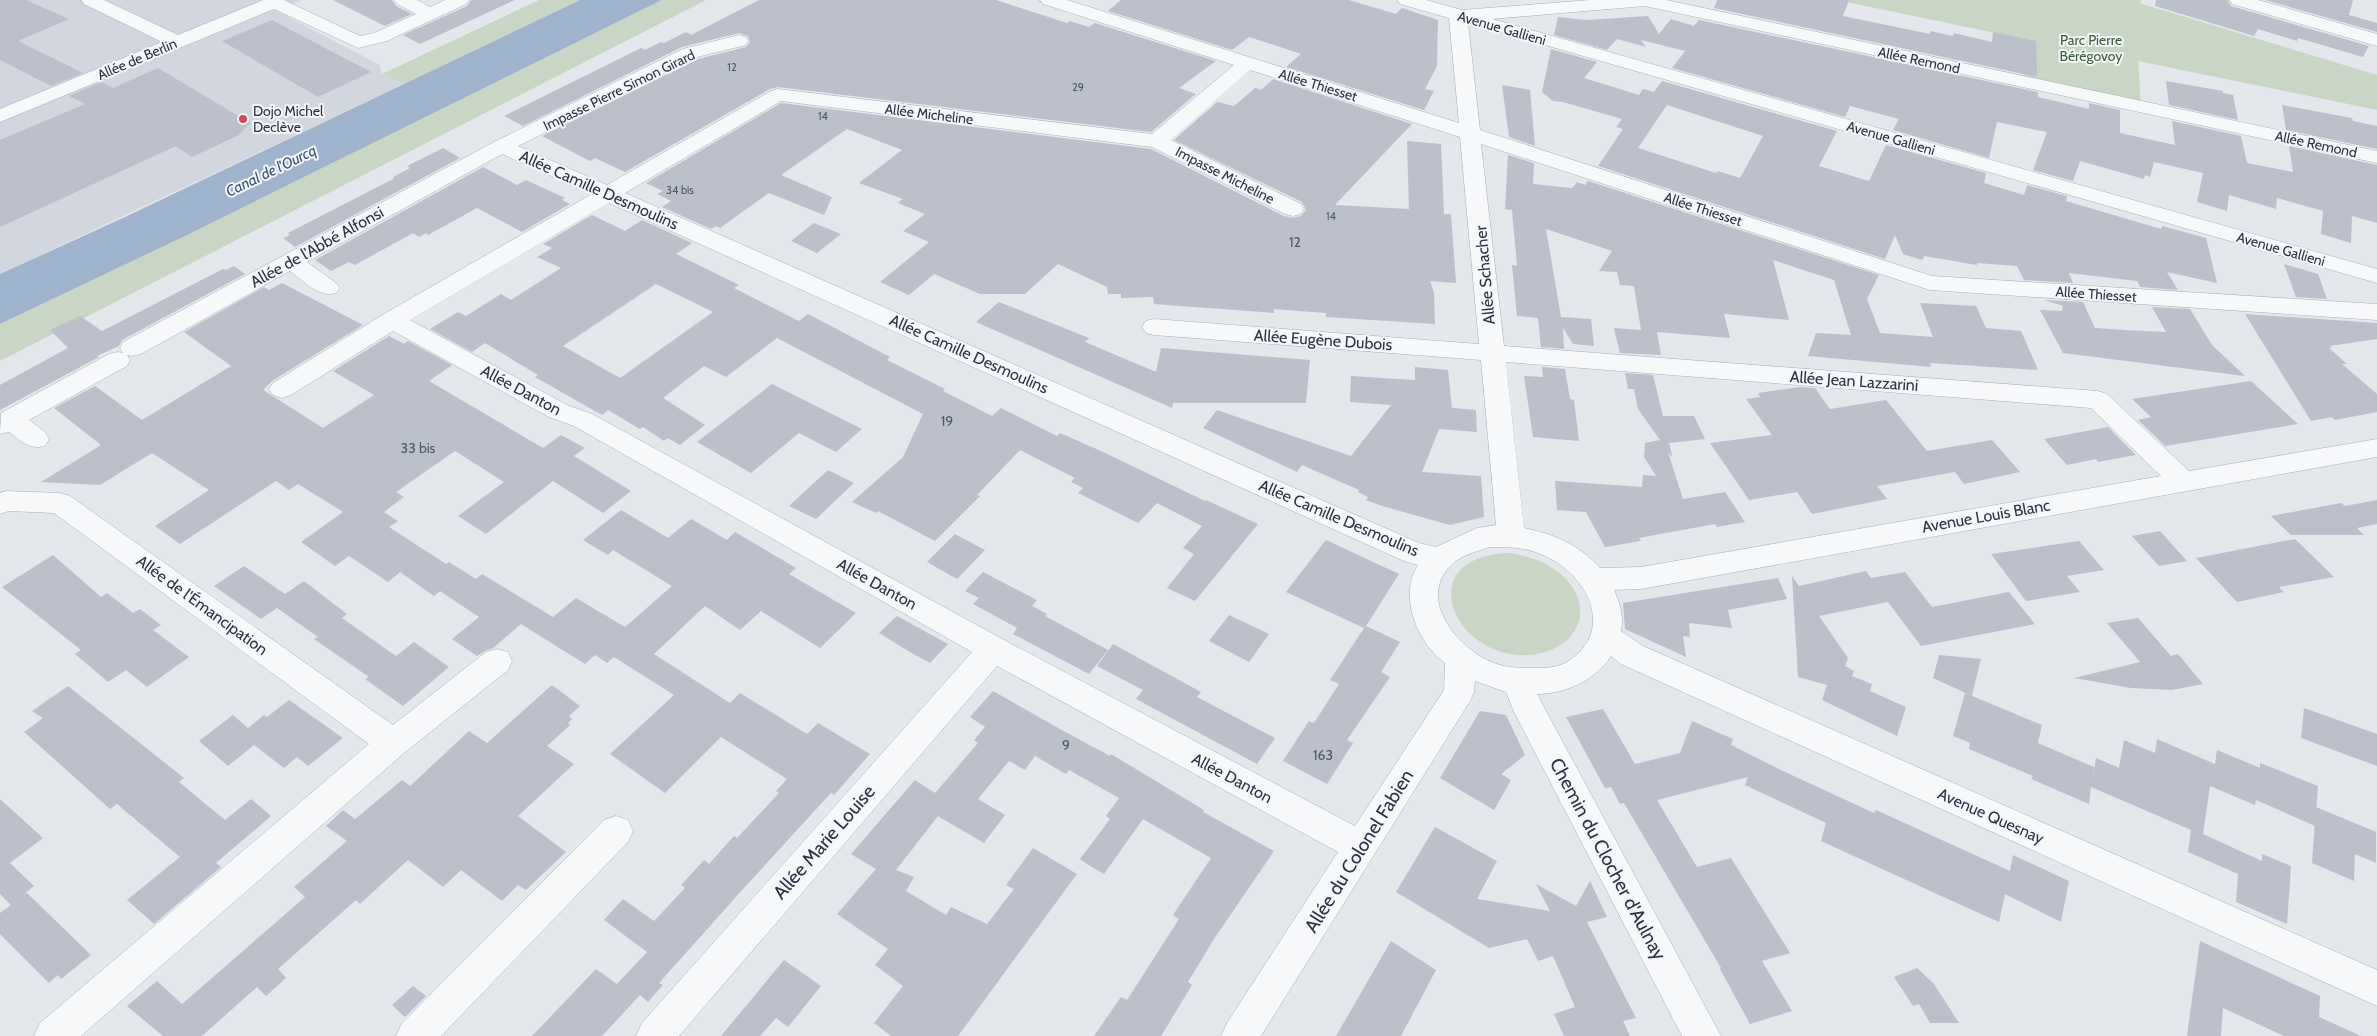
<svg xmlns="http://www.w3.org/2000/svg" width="2377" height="1036" font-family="Cabin,sans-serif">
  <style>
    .built { fill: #d2d6de }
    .green { fill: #c9d6c5 }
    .water { fill: #9fb4cc }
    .building { fill: #bbc0ca; fill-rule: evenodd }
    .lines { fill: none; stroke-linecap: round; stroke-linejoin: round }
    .minor-casing { stroke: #a9aeb7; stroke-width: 1 }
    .minor { fill: #f7f8fa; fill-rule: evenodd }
    .poi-dot { fill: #d1495b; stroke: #f4f6f9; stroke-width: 2 }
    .labels { text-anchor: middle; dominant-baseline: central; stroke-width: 4; stroke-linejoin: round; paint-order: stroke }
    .far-number-label { font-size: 11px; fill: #4f5766 }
    .far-street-label { font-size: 14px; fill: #2b3445; stroke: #f4f6f9 }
    .far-park-label { font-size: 14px; fill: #3f6138; stroke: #f4f6f9 }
    .far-poi-label { font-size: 14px; fill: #2b3445; stroke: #f4f6f9; text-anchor: start }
    .number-label { font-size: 14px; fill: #4f5766 }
    .far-water-label { font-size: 15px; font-style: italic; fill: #34527a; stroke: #f4f6f9 }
    .street-label { font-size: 16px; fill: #2b3445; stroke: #f4f6f9 }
    .near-street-label { font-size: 19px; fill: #2b3445; stroke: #f4f6f9 }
  </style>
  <rect width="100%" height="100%" fill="#e4e7ec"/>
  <!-- built -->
  <path class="built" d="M0 0H302L277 11 380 65 382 74 404 84 0 274Z"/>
  <!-- green -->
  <g class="green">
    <path d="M539 0H580L404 84 382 74Z"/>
    <path d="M662 0H706L0 361V324L183 237Z"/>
    <path d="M1837 0H2142L2139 3 2377 75V110L2138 61 2141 107 2023 82 2029 40Z"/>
    <path d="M1509 553C1530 556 1551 563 1566 579 1598 614 1572 652 1529 655 1452 660 1410 556 1509 553Z"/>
  </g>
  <!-- water -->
  <path class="water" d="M580 0H662L183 237 0 324V274L125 217Z"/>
  <!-- building -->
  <g class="building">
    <path d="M0 0H26L69 19 18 41 83 73 51 86 0 60Z"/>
    <path d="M333 0H392L396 6 412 14 385 26Z"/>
    <path d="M471 0H515L420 44 403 35 467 6Z"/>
    <path d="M759 0H996L1067 23 1070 21 1089 27 1095 23 1216 61 1179 88 1196 94 1151 132 778 87 770 89 625 172 595 158 590 161 542 136 698 59 746 47 750 42 748 36 739 33 682 47 523 126 504 116 641 48 645 50 661 42 664 43 686 32 691 35Z"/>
    <path d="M1121 0H1349L1396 14 1402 8 1438 20 1437 66 1425 89 1434 91 1424 110 1286 67 1301 54 1249 37 1232 50 1108 11Z"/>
    <path d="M1717 0H1849L1843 16 1930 34V31L1953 36 1954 33 1992 42 1993 32 2036 41 2037 77 1714 8Z"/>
    <path d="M2156 0H2227L2231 6 2369 46 2363 57 2298 38 2297 41 2258 29 2254 36 2155 6Z"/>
    <path d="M2265 0H2353L2349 15 2377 23V32Z"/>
    <path d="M1648 16 1659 34 1671 19 1694 26 1699 20 2038 92V97L2089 109V103L2120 110V133L2175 145 2172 121 2241 136 2247 163 2293 172 2289 146 2377 165V223L2352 216 2351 243 2321 234 2323 211 2277 198 2276 209 2229 195 2227 211 2197 202 2203 173 2154 162 2150 177 2145 175 2144 179 2080 161 2073 181 2033 170 2047 132 1997 122 1989 158 1893 130 1899 119 1850 106 1845 117 1672 68 1685 51 1641 40 1646 47 1617 39 1607 50 1554 35 1558 17 1586 20Z"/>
    <path d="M272 20 346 59 371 72 318 97 222 41Z"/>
    <path d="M1551 49 1597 62 1584 78 1639 95 1643 89 1654 92 1662 81 1837 131 1819 166 1869 181 1886 145 1986 173 1984 183 2024 195 2027 185 2067 196 2066 201 2161 229 2162 226 2206 238 2217 283 2167 272 2178 290 2140 287 2137 281 2069 273 2073 283 2024 280 2017 266 1977 263V265L1924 256 1922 260 1903 254 1895 235 1885 259 1598 166 1623 129 1616 127 1622 119 1563 102 1553 101 1542 92ZM1667 105 1763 136 1740 178 1718 171 1716 173 1638 148Z"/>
    <path d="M158 68 250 123 239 135 192 157 176 146 0 227V140L85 104 69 96 102 82 113 88Z"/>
    <path d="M1273 79 1412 124 1335 205 1409 209 1407 141 1441 144 1444 214H1451L1456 283 1430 281 1434 293 1435 324 1326 317V313L1274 309V313L1154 304 1153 297 1121 298V294H1108L1107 287 1058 264 1025 294H980L934 274 909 295 880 282 929 242 903 231 925 214 898 203 903 199 859 183 902 150 847 129 781 175 832 197 824 215 769 193 720 228 716 226 711 229 662 207 671 201 657 194 663 191 646 183 781 103 1151 149 1284 216 1293 218 1301 216 1306 210 1302 202 1174 140 1217 102 1234 106 1255 88 1261 90Z"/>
    <path d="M2166 81 2223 91V93L2233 95 2238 120 2169 105Z"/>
    <path d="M1502 85 1530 90 1535 146 1509 137Z"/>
    <path d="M2282 105 2352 118 2353 121 2377 126V149L2286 130Z"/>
    <path d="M443 148 460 158 295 247 283 238 290 235 288 233 395 178 393 177 410 168 407 166Z"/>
    <path d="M1508 155 1534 163 1533 184 1572 188 1577 182 1585 185 1588 181 1879 275 1867 299 1880 333 1933 337 1920 303 1976 306 1986 328 2021 331 2038 370 1930 363 1931 367 1808 356 1816 333 1851 335 1834 280 1773 260 1789 320 1724 314 1730 338 1657 332 1661 355 1620 353 1614 328 1641 330 1634 286 1620 285 1617 272 1599 271 1612 251 1546 229 1561 317 1591 319 1594 346 1573 344 1563 328 1564 349 1541 347 1538 318 1517 316 1512 265 1517 266 1512 210 1505 209Z"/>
    <path d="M483 167 517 185 526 180 565 198 562 200 570 204 522 232 477 208 428 235 426 233 419 237 413 233 355 265 349 262 331 271 315 260Z"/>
    <path d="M592 215 625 231 642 220 692 243 676 254 739 285 734 288 799 321 808 314 890 357 887 360 945 389 943 391 992 416 1001 408 1057 436 1060 433 1101 451 1205 501 1206 500 1258 524 1195 601 1167 588 1194 554 1183 548 1202 526 1157 503 1138 523 1078 493 1083 488 1071 482 1075 478 1020 450 977 495 980 496 935 541 878 511 876 513 852 502 903 457 923 414 777 338 726 377 704 366 663 398 705 425 680 445 668 438 664 441 643 427 640 429 608 410 602 415 535 377 538 375 485 343 472 352 430 329 458 312 466 316 501 294 511 300 561 268 537 257 552 248 543 244ZM656 284 713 312 620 378 563 346Z"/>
    <path d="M814 223 841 234 817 253 791 241Z"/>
    <path d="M2284 264 2318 274 2327 299 2296 297Z"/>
    <path d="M234 266 245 274 122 340 119 346 97 356 99 357 0 410V385L68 348 50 330 80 316 102 331 223 269 226 270Z"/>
    <path d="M282 283 363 325 272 381 263 390 323 428 374 395 333 371 389 336 404 344 408 341 452 365 429 381 543 448 561 435 585 448 574 456 631 491 603 513 553 481 486 534 458 516 504 482 455 451 396 492 404 497 384 512 398 521 389 527 446 564 449 562 476 579 482 574 553 617 576 598 625 627 672 586 613 550 608 555 583 540 621 510 668 538 691 519 727 540 735 532 796 568 789 574 856 613 820 648 761 611 740 630 705 606 654 654 730 703 740 693 807 734 818 723 870 754 834 795 831 793 744 888 659 983 663 985 648 1002 640 995 602 1036H532L596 969 617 984 647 952 604 920 623 899 654 921 685 888 681 885 704 860 709 864 734 836 737 838 779 793 776 791 787 779 721 737 665 793 610 754 674 695 614 657 607 663 595 655 585 664 521 624 493 648 485 651 477 656 452 639 479 617 440 591 434 596 400 572 388 582 349 556 335 566 301 542 343 512 298 484 289 490 276 481 180 544 155 526 209 490 152 453 100 485 41 482 101 445 54 408 95 386 142 420 231 366 184 332 264 287 269 290Z"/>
    <path d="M2044 300 2083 302 2095 328 2126 330 2166 332 2152 307 2190 309 2212 345 2245 376 2063 353 2040 310 2062 311 2063 306Z"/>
    <path d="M999 302 1089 338 1085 342 1156 372 1161 348 1310 360 1306 403H1173L1172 408 976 322Z"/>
    <path d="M2245 314 2377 323V339L2330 346 2332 348H2329L2347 364H2342L2377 394V412L2335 420 2332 417 2311 421Z"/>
    <path d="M1415 367 1448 370 1452 408 1476 410 1477 432 1439 429 1422 472 1481 476 1484 517 1450 525 1382 506 1366 500 1368 497 1358 492 1359 490 1302 465 1297 472 1203 428 1217 410 1351 456 1391 405 1350 402 1351 376 1415 380Z"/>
    <path d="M1542 367 1565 369 1570 399 1574 400 1579 441 1533 437 1524 376 1543 377Z"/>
    <path d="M1625 373 1653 375 1663 416H1694L1705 439 1669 443 1672 455 1671 456 1668 452 1683 499 1725 492 1745 522 1717 527 1715 524 1639 538 1641 541 1605 547 1586 512 1557 510 1555 481 1642 487 1643 475 1656 476 1644 457 1645 443 1660 440 1638 409 1634 389H1628Z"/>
    <path d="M2251 381 2298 424 2165 446 2138 420 2151 417 2132 399Z"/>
    <path d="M772 384 862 429 836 452 799 433 751 473 697 442Z"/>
    <path d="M1800 387 1815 388 1830 409 1886 400 1927 451 1992 440 2020 472 1964 484 1955 472 1877 486 1887 499 1812 514 1797 492 1749 500 1710 443 1772 435 1746 399 1760 397 1758 393Z"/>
    <path d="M2108 427 2136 455 2098 462 2096 459 2067 465 2044 439Z"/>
    <path d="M828 470 854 483 816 519 789 506Z"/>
    <path d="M2377 500V524L2357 528 2364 535H2291L2271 516 2341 503 2345 506Z"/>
    <path d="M2160 531 2187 561 2159 566 2132 536Z"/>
    <path d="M955 534 985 550 957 579 927 562Z"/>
    <path d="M2295 539 2334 577 2279 587 2284 592 2237 602 2196 558Z"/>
    <path d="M1326 540 1399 574 1366 626 1400 642 1381 672 1390 677 1347 740 1353 743 1327 784 1283 761 1309 721 1314 723 1339 684 1330 680 1364 628 1286 592Z"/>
    <path d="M2079 541 2104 570 2067 576 2080 592 2026 601 1991 554Z"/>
    <path d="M53 555 101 597 107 593 133 613 140 609 161 625 153 630 189 657 147 687 126 670 108 682 75 654 81 650 2 587Z"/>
    <path d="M244 566 285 594 304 581 347 614 342 618 396 656 414 642 449 667 403 706 365 679 369 677 314 639 318 637 277 608 261 619 214 586Z"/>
    <path d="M1866 571 1871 578 1905 572 1932 607 2009 592 2035 624 1921 646 1888 602 1819 616 1848 658 1845 666 1854 671 1852 676 1872 684 1870 691 1906 707 1897 736 1822 700 1827 685 1798 677 1792 576 1799 586Z"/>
    <path d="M983 572 1037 600 1032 606 1047 614 1045 616 1108 650 1089 674 1013 634 1017 628 973 604 979 598 965 591Z"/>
    <path d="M1778 578 1787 599 1728 610 1732 628 1689 623 1690 637 1683 636 1686 657 1625 629 1623 603Z"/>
    <path d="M1229 615 1269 634 1249 662 1209 641Z"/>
    <path d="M897 616 948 644 930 663 910 652 879 633Z"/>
    <path d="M2138 618 2171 656 2178 654 2203 684 2172 690 2131 688 2074 678 2140 662 2107 623Z"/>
    <path d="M1113 644 1201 692 1197 697 1275 738 1257 764 1136 699 1143 690 1097 666Z"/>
    <path d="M1939 655 1981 659 1972 696 1933 678Z"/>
    <path d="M552 685 580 706 569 716 572 719 568 723 570 725 547 746 574 764 518 816 566 852 526 890 518 885 502 901 461 870 443 887 408 860 360 904 356 900 278 969 286 978 266 996 257 987 202 1036H163L127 1006 157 981 182 1004 305 897 294 887 347 841 326 826 343 810 355 819 402 780 410 786 469 731 487 743Z"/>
    <path d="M68 686 184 778 179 782 225 820 251 799 271 816 216 863 221 867 154 924 127 900 180 857 117 804 110 809 24 732 43 718 32 711Z"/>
    <path d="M993 691 1058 728 1110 756 1111 754 1204 810 1203 812 1274 851 1214 939 1188 982 1192 985 1161 1036H1094L1121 997 1127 1000 1179 919 1173 915 1211 858 1143 819 1104 874 1090 866 1080 859 1110 819 1106 816 1119 798 1069 770 1066 774 1035 756 1025 770 1009 761 978 799 1005 815 984 843 938 816 896 870 914 877 906 891 946 915 951 907 987 924 1014 889 1006 885 1033 848 1077 874 958 1036H891L874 1023 903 986 875 965 888 949 837 914 876 869 851 854 915 780 935 793 978 743 974 740 985 727 970 717Z"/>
    <path d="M1965 693 2042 725 2038 743 2094 767 2093 777 2096 758 2119 768 2124 740 2155 753 2157 739 2215 764 2217 750 2260 768V763L2318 786 2315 826 2256 800 2255 805 2210 786 2203 834 2262 861V854L2291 866 2287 924 2236 902 2238 874 2188 852 2191 830 2091 787 2089 804 2031 779 2033 776 1969 749 1970 743 1953 736Z"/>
    <path d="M289 700 343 738 308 766 297 757 284 768 254 745 228 766 199 741 233 715 248 728 264 715 267 717Z"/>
    <path d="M2304 708 2377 734V766L2301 738Z"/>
    <path d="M1603 709 1635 764 1680 753 1692 721 1733 739 1731 745 1783 771 1874 813 1876 810 2010 871 2013 855 2069 881 2061 922 2005 894 1999 922 1939 895 1821 841 1826 823 1745 785 1748 777 1657 800 1697 867 1731 858 1790 953 1762 961 1792 1011 1750 1024 1720 969 1721 968 1624 803 1620 804 1611 787 1605 788 1566 717Z"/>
    <path d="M1480 711 1506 715 1525 755 1501 774 1511 780 1494 810 1440 778Z"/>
    <path d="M0 799 43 838 10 863 34 886 23 895 27 893 91 955 61 979 58 975 49 983 0 934V913L11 905 0 894Z"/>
    <path d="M2316 807 2376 832V863L2355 854 2354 881 2312 863Z"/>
    <path d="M1435 827 1497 861 1477 899 1550 911 1536 884 1576 906 1590 881 1607 917 1587 922 1636 1018 1623 1021 1630 1036H1564L1554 1014 1575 1007 1553 956 1538 961 1527 939 1489 948 1396 892Z"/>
    <path d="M1391 941 1436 970 1401 1036H1336Z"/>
    <path d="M2200 941 2320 996 2319 1017 2361 1036H2284L2223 1008 2221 1036H2187Z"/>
    <path d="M784 960 821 986 788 1027 776 1018 760 1036H721Z"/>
    <path d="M1917 968 1934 984 1959 1023H1930L1919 1004 1913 1006 1894 977Z"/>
    <path d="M413 986 426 996 405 1017 392 1005Z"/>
  </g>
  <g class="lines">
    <defs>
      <g id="minor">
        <path d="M81 0H104L178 35 263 0H284L360 36 374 33 416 14 397 4 394 0H417L430 7 445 0H469L466 4 387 41 358 48 274 9 0 122V109L162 42 84 4Z"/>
        <path d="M1040 0H1067L1459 123 1449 18 1400 4 1397 0H1426L1462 10 1590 0H1666L2377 151V163L1645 6 1492 19 2377 269V283L1468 23 1480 130 1932 276 2377 304V320L1930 290 1481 144 1504 346 2098 391 2107 394 2189 471 2377 439V457L1641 589 1614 590C1620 603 1624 616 1621 631L1643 646 2377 970V1006L1621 664 1611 656C1596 680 1565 694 1537 694L1721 1036H1682L1514 712 1506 692 1475 681 1474 692 1470 701 1261 1036H1221L1227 1023 1338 852 997 666 679 1036H636L642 1023 972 652 574 426 549 417 393 331 291 395 282 398 273 395 269 389 273 383 384 314 592 194 502 154 307 262 336 283 340 288 336 293C318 298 304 281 290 271L141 354 132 356 127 355 130 360 127 366 29 420 45 432 49 439 45 446C29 450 21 441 9 432L0 434 1 413 109 354 118 352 123 353 120 348 123 342 494 142 683 49 739 35 746 37 748 41 746 45 697 57 518 146 607 185 771 91 778 89 1152 134 1234 65 1043 4ZM1250 70 1460 137 1479 344 1154 319 1146 321 1142 327 1146 333 1154 335 1481 360 1496 525 1477 528 1436 547 1419 543 625 193 781 101 1152 147 1285 214 1293 216 1301 214 1304 209 1301 204 1171 140ZM609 203 1404 561 1418 565C1398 595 1417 643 1445 663L1444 690 1355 826 1004 640 592 414 567 405 410 320ZM1506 362 2091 408 2161 476 1641 567 1600 568C1580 545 1554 534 1524 528ZM1489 547C1505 547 1523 547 1538 553 1585 570 1619 629 1567 662 1557 668 1545 668 1534 668 1518 668 1504 668 1489 661 1452 643 1414 593 1457 560 1466 554 1479 551 1489 547Z"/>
        <path d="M2229 0H2258L2377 34V46L2232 4Z"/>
        <path d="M6 491 60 493 70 496 393 725 486 652 497 649 508 652 512 661 508 670 404 753 81 1036H34L40 1023 369 744 54 513 9 511 0 514V493Z"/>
        <path d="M616 816 628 820 633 831 628 842 441 1036H396L402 1023 604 820Z"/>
      </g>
    </defs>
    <!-- minor casing -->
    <use href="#minor" class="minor-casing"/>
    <!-- minor -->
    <use href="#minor" class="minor"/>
  </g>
  <!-- markers -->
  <circle class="poi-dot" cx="243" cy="119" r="5"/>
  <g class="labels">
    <!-- far-number labels -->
    <g class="far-number-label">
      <text x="732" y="67">12</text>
      <text x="1078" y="87">29</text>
      <text x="823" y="116">14</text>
      <text x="680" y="190">34 bis</text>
      <text x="1331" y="216">14</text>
    </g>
    <!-- far-street labels -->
    <g class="far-street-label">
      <text transform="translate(1502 28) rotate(16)">Avenue Gallieni</text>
      <text transform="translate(137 59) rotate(-23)">Allée de Berlin</text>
      <text transform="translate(1919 60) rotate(12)">Allée Remond</text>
      <text transform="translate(1318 85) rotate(17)">Allée Thiesset</text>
      <text transform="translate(619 90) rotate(-26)">Impasse Pierre Simon Girard</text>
      <text transform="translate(929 114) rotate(7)">Allée Micheline</text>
      <text transform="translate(1891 138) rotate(16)">Avenue Gallieni</text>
      <text transform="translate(2316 144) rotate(12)">Allée Remond</text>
      <text transform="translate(1225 175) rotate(27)">Impasse Micheline</text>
      <text transform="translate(1703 209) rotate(18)">Allée Thiesset</text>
      <text transform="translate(2281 249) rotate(16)">Avenue Gallieni</text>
      <text transform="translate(2096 294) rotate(4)">Allée Thiesset</text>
    </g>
    <!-- far-park labels -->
    <g class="far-park-label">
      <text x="2091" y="40">Parc Pierre<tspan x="2091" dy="16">Bérégovoy</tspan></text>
    </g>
    <!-- far-poi labels -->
    <g class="far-poi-label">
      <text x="253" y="111">Dojo Michel<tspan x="253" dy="16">Declève</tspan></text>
    </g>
    <!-- number labels -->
    <g class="number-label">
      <text x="1295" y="242">12</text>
      <text x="947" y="421">19</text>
      <text x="418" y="448">33 bis</text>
      <text x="1066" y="745">9</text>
      <text x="1323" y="755">163</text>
    </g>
    <!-- far-water labels -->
    <g class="far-water-label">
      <text transform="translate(271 171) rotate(-26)">Canal de l'Ourcq</text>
    </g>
    <!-- street labels -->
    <g class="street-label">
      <text transform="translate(599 190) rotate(24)">Allée Camille Desmoulins</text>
      <text transform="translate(317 247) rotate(-29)">Allée de l'Abbé Alfonsi</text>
      <text transform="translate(1485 275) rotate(-95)">Allée Schacher</text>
      <text transform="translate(1323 340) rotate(4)">Allée Eugène Dubois</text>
      <text transform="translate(969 354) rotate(24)">Allée Camille Desmoulins</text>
      <text transform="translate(1854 381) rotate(4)">Allée Jean Lazzarini</text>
      <text transform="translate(521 390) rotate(28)">Allée Danton</text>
      <text transform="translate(1986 516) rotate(-10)">Avenue Louis Blanc</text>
      <text transform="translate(1339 518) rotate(23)">Allée Camille Desmoulins</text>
      <text transform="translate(877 584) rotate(29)">Allée Danton</text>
      <text transform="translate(202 605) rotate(36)">Allée de l'Émancipation</text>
      <text transform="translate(1232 778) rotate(28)">Allée Danton</text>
      <text transform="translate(1991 816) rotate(24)">Avenue Quesnay</text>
    </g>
    <!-- near-street labels -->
    <g class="near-street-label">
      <text transform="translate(824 842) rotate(-49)">Allée Marie Louise</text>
      <text transform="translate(1359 851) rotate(-58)">Allée du Colonel Fabien</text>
      <text transform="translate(1608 859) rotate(62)">Chemin du Clocher d'Aulnay</text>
    </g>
  </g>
</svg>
